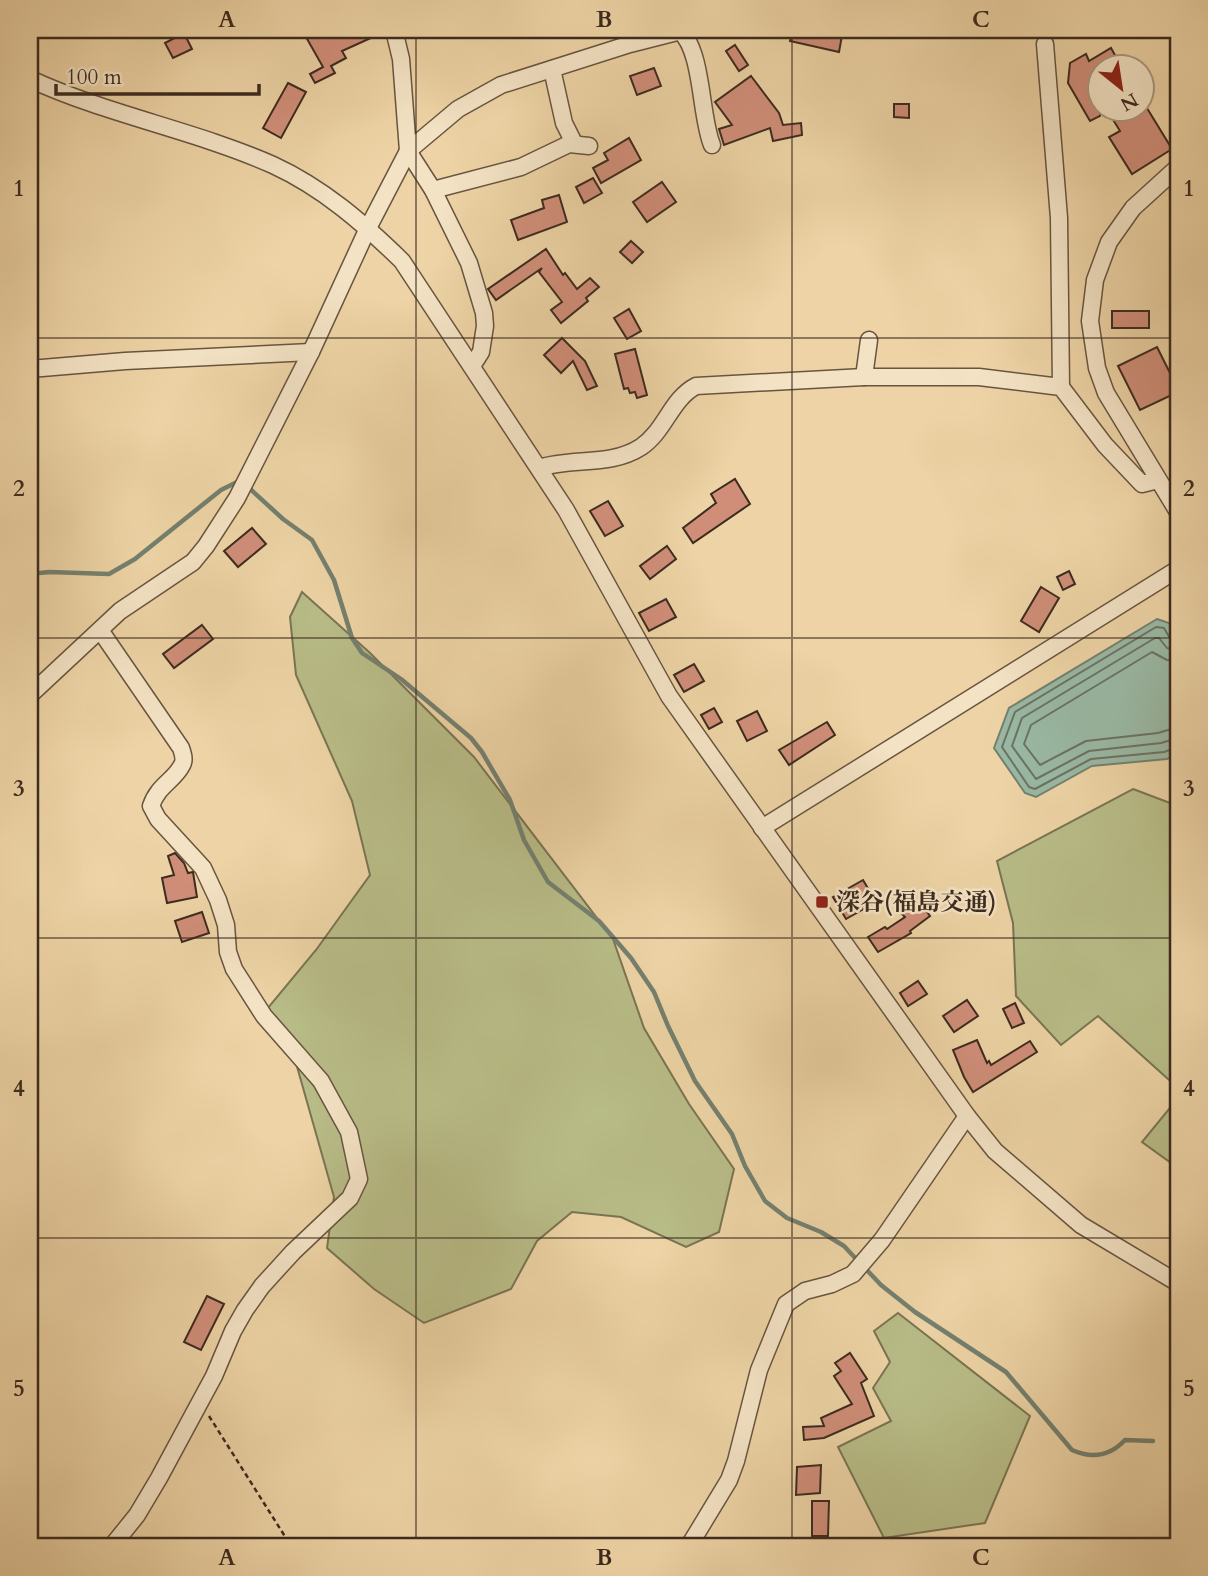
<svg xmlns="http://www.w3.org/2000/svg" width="1208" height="1576" font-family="Cardo,'Noto Serif JP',serif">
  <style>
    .green { fill: #b8bc87; stroke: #7a7453; stroke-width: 2 }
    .water { fill: #99b8a4; stroke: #74806f; stroke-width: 2 }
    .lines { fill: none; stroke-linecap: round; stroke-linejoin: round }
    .shore { stroke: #6a7262; stroke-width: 2 }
    .stream { stroke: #74806f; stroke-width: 4.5 }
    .building { fill: #d08e79; stroke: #3c2b1f; stroke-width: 2 }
    .minor-casing { stroke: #685540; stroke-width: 19 }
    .path { stroke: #3c2b1f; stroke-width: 2.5; stroke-dasharray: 5 3.5; stroke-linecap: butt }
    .minor { stroke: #f3e2c4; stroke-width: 16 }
    .grid { fill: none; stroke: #3c2b1f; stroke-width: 2; stroke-opacity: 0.55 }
    .poi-dot { fill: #8f2418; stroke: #f3e2c4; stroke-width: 2.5 }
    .labels { text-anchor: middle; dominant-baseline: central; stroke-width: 5; stroke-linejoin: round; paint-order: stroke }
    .poi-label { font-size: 24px; font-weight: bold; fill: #3c2b1f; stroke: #f3e2c4; text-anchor: start }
    .neatline { fill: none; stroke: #3c2b1f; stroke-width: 2.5 }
    .grid-label { font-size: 23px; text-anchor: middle; font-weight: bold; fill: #3c2b1f }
  </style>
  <rect width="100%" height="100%" fill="#edd3a5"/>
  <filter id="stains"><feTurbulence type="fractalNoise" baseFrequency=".00286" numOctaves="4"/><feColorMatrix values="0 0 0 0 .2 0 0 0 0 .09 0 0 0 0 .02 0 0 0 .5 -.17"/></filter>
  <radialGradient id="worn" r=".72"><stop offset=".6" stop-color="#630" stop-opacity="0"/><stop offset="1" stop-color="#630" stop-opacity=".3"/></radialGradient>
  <!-- green -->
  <g class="green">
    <path d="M302 592 369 652 474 757 613 939 644 1028 689 1104 734 1169 719 1232 686 1247 621 1217 572 1212 537 1241 511 1289 424 1323 374 1289 327 1248 334 1197 294 1056 267 1009 316 950 370 875 352 801 296 675 290 617Z"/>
    <path d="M1133 789 1178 806V1088L1098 1016 1061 1045 1016 996 1013 923 997 861Z"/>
    <path d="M1178 1098V1168L1142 1142Z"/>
    <path d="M898 1313 1030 1416 985 1523 884 1538 838 1447 891 1421 873 1388 890 1362 874 1331Z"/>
  </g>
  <!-- water -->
  <path class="water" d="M1157 619 1169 623 1178 641V752L1167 759 1092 766 1036 797 1025 793 994 748 1009 708Z"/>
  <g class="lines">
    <!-- shore -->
    <g class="shore">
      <path d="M1178 642 1171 640 1164 628 1156 627 1015 712 1002 747 1029 787 1035 789 1091 759 1164 752 1178 747"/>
      <path d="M1178 651 1167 648 1159 638H1155L1022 718 1012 746 1036 779 1089 751 1161 743 1178 738"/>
      <path d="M1178 661 1167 660 1152 652 1031 725 1024 744 1040 765 1086 741 1158 733 1178 727"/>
    </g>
    <!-- stream -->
    <g class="stream">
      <path d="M248 487 283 519 312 540 334 580 352 638 362 653 401 679 471 738 482 752 510 800 524 840 548 882 599 921 631 958 654 992 668 1026 695 1081 732 1134 745 1166 765 1201 787 1218 821 1232 844 1246 858 1261"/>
      <path d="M30 574 49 572 109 574 135 559 221 490 237 482 240 484"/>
      <path d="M864 1267 881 1285 915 1312 1006 1372 1072 1450C1092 1459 1110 1456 1125 1440L1153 1441"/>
    </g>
  </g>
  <!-- building -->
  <g class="building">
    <path d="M302 30H384V32L342 51 346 58 331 66 335 73 315 83 310 74 323 67Z"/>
    <path d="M793 30H843L839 52 790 41Z"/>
    <path d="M184 33 192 49 173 58 165 43Z"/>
    <path d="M735 45 748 65 739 71 726 51Z"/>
    <path d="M1111 48 1121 66H1100V116L1090 121 1068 83 1070 63 1086 54 1089 61Z"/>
    <path d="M654 68 661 86 637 95 630 76Z"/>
    <path d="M751 76 779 113 783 125 801 123 802 135 773 141 770 128 724 145 719 129 732 125 715 102Z"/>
    <path d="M288 83 306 92 281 138 263 128Z"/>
    <path d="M1142 100 1172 149 1132 174 1109 137 1120 131 1106 108H1142Z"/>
    <path d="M894 104H909V118L894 117Z"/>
    <path d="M629 138 641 160 601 183 593 168 608 160 604 153Z"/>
    <path d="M593 178 602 193 584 203 576 187Z"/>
    <path d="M662 182 676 202 647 222 633 202Z"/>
    <path d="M559 195 567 222 518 240 511 220 544 208 542 200Z"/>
    <path d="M631 241 643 252 632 263 620 252Z"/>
    <path d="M546 249 563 275 565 273 577 289 590 278 599 287 586 298 588 301 561 323 551 310 562 302 539 272 542 268 496 300 488 289Z"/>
    <path d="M629 309 641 331 627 339 614 318Z"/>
    <rect x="1112" y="311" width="37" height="17"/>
    <path d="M562 338 585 361 597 386 587 390 573 361 561 373 544 355Z"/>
    <path d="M1157 347 1171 375 1178 371V392L1140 410 1118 366Z"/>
    <path d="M635 349 647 395 637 398 635 392 630 393 628 388 624 389 615 354Z"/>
    <path d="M735 479 750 504 693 543 683 528 716 503 711 494Z"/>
    <path d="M608 501 623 526 605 536 590 511Z"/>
    <path d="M252 528 266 544 238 567 224 551Z"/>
    <path d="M667 546 676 559 650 579 640 566Z"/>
    <path d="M1069 571 1075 584 1063 590 1057 577Z"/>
    <path d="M1041 587 1059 598 1039 632 1021 621Z"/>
    <path d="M666 599 676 617 649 631 639 613Z"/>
    <path d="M202 625 213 639 174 668 163 654Z"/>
    <path d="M694 664 704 681 684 692 674 675Z"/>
    <path d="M714 708 722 722 709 729 701 715Z"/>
    <path d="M757 711 767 731 747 741 737 721Z"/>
    <path d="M827 722 835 735 789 765 779 750Z"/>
    <path d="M175 853 184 863 188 873 193 872 197 897 167 903 162 878 174 875 168 856Z"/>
    <path d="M863 880 876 902 846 919 833 897Z"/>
    <path d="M919 901 930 916 910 931 911 933 878 952 868 937 885 927 887 929 905 917 902 914Z"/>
    <path d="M202 912 209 933 182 942 175 921Z"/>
    <path d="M918 981 927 994 908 1006 900 993Z"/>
    <path d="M967 1000 978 1016 954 1032 943 1016Z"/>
    <path d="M1015 1003 1024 1023 1012 1028 1003 1009Z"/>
    <path d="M977 1040 987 1063 989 1061 991 1065 1030 1041 1037 1052 973 1092 964 1077 953 1050Z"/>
    <path d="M207 1296 224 1304 201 1350 184 1342Z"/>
    <path d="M850 1353 867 1379 861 1383 874 1416 824 1438 804 1440 803 1427 824 1426 821 1418 852 1404 834 1376 841 1371 835 1363Z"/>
    <path d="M821 1465 820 1493 796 1495 797 1467Z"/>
    <path d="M812 1501H829L828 1536H812Z"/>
  </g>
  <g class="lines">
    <defs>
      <g id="minor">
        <path d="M394 30 401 59 408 151 433 190 469 263 484 313 485 326 481 352 472 366"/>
        <path d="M680 31C703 51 700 116 712 145"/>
        <path d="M1045 44 1059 218 1061 387"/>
        <path d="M552 69 564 123 574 143"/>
        <path d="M30 79C108 115 194 130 273 165 323 188 363 223 402 261L566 510 669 696 967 1116 995 1151 1081 1225 1178 1283"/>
        <path d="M1178 167 1133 208 1109 242 1095 280 1090 321 1097 368 1106 393 1178 512"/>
        <path d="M433 190 521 167 569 144 589 146"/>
        <path d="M30 369 125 361 311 352"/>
        <path d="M864 377 869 340"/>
        <path d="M539 468C573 457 610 467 641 447 665 431 671 399 696 386L864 377H979L1061 387 1105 445 1142 484 1158 480"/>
        <path d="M100 630 181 748C183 754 185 760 182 765 174 781 158 785 151 806L158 819 203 868 218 900 226 925 228 952 234 969 264 1016 321 1081 349 1132 359 1179 350 1198 293 1252 262 1286 245 1310 233 1331 214 1376 159 1478 137 1515 112 1546"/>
        <path d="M30 695 120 611 193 562 206 546 237 498 311 352 368 228 408 151 458 109 501 85 630 44 685 30"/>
        <path d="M762 828 1178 569"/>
        <path d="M689 1546 729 1480 736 1461 759 1370 786 1304 805 1291 832 1284 853 1274 882 1240 967 1116"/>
      </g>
    </defs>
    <!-- minor casing -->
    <use href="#minor" class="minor-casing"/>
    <!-- path -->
    <path class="path" d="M209 1416 291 1546"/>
    <!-- minor -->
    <use href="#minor" class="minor"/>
  </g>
  <!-- grid -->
  <path class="grid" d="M416 30V1546M792 30V1546M30 338H1178M30 638H1178M30 938H1178M30 1238H1178"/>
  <!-- markers -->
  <rect class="poi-dot" x="815" y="895" width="14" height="14" rx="3.5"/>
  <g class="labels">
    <!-- poi labels -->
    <g class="poi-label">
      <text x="836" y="902">深谷(福島交通)</text>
    </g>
  </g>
  <!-- margin -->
  <rect width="1208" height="1576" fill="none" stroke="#edd3a5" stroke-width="77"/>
  <!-- north arrow -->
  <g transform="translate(1121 88) rotate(150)"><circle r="33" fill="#f3e2c4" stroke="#aa9982" stroke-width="2"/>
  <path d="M0-5L12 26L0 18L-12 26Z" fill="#8f2418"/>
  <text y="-10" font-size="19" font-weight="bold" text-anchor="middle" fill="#3c2b1f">N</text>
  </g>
  <!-- scale -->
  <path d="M56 84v10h203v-10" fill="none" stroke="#3c2b1f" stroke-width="3.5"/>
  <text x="66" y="84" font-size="21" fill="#3c2b1f" stroke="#f3e2c4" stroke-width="5" paint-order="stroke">100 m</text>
  <rect x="38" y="38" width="1132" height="1500" class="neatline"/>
  <g class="grid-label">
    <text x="227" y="27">A</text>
    <text x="604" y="27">B</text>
    <text x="981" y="27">C</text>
    <text x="19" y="196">1</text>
    <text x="1189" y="196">1</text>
    <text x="19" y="496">2</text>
    <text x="1189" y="496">2</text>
    <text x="19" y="796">3</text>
    <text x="1189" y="796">3</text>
    <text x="19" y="1096">4</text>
    <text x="1189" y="1096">4</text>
    <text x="19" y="1396">5</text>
    <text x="1189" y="1396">5</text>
    <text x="227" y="1565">A</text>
    <text x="604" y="1565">B</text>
    <text x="981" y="1565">C</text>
  </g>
  <rect width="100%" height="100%" filter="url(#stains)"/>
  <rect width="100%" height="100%" fill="url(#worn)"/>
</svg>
